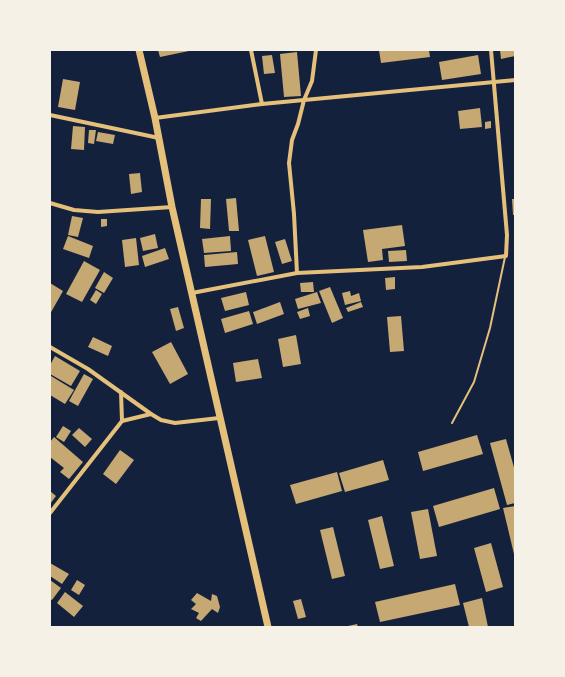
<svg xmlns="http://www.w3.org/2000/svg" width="565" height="677" font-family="'Source Serif 4',serif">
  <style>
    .building { fill: #c6a872 }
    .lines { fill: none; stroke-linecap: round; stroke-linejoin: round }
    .service { stroke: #e5c07b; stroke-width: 2 }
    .minor { stroke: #e5c07b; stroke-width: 4 }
    .primary { stroke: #e5c07b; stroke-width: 7 }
  </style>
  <rect width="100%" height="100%" fill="#14213d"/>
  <!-- building -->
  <g class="building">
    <path d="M158 50H189V51L160 57Z"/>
    <path d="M379 50H429L430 57 381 63Z"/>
    <path d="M500 50H515V56L501 59Z"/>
    <path d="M297 52 301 96 284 97 280 54Z"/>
    <path d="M272 55 275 73 264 74 262 56Z"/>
    <path d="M478 55 481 74 442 80 439 62Z"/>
    <path d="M63 79 80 82 75 110 58 107Z"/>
    <path d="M480 108 482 127 460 129 458 111Z"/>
    <path d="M491 121V128L485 129V122Z"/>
    <path d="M73 126 85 127 84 150 71 149Z"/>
    <path d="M89 130H96L94 144 88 143Z"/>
    <path d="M98 132 115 135 113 144 96 141Z"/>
    <path d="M140 173 142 192 131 194 129 174Z"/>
    <path d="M236 198 239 231H229L226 199Z"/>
    <path d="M201 199H211L210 229 200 228Z"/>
    <path d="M512 199H515V215H513Z"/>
    <path d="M72 216 83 218 78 237 68 235Z"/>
    <path d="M101 219H107V226L101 227Z"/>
    <path d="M402 225 405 246 382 249 383 260 368 262 363 230Z"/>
    <path d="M155 234 158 248 143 251 140 238Z"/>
    <path d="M68 236 93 246 89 258 63 249Z"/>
    <path d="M230 236 231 251 204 253 202 239Z"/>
    <path d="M265 236 274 272 257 276 248 240Z"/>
    <path d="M136 238 139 265 125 267 122 240Z"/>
    <path d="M285 239 292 261 282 264 275 242Z"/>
    <path d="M165 248 169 259 145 267 142 256Z"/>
    <path d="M406 250 407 261 389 262 388 251Z"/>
    <path d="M237 252 238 264 205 267 204 255Z"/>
    <path d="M84 261 100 270 82 302 66 294Z"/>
    <path d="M104 272 113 278 104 293 95 288Z"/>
    <path d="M395 277V289L386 290 385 278Z"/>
    <path d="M313 282 314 292H301L300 283Z"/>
    <path d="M50 283 63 291 50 314Z"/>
    <path d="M330 287 343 318 332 323 319 291Z"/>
    <path d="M96 290 102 294 96 304 90 300Z"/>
    <path d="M350 291 351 296 359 293 361 301 345 305 342 293Z"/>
    <path d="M246 292 249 305 225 311 221 298Z"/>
    <path d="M317 292 321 303 298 309 295 299Z"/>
    <path d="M280 302 284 314 257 324 253 312Z"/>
    <path d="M361 302 363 307 348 312 346 308Z"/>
    <path d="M178 307 184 328 176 331 170 309Z"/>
    <path d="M308 308 310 316 300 319 297 312Z"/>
    <path d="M249 311 253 324 225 333 221 319Z"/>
    <path d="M401 316 404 351 390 352 387 317Z"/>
    <path d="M296 335 301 364 283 367 278 339Z"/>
    <path d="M93 337 112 346 108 356 88 347Z"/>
    <path d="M171 342 188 374 170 384 152 352Z"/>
    <path d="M55 356 80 371 71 386 50 374V365Z"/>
    <path d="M258 359 262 378 236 382 233 363Z"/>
    <path d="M84 374 93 379 78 406 69 401Z"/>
    <path d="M51 376 74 390 65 404 50 395V378Z"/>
    <path d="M63 426 71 431 64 442 56 437Z"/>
    <path d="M79 428 92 439 85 447 72 435Z"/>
    <path d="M477 435 483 454 423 471 418 452Z"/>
    <path d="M54 437 83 462 69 479 60 472 64 468 50 457V442Z"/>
    <path d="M506 439 515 471V503L507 505 490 443Z"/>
    <path d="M120 450 134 460 116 484 103 474Z"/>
    <path d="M383 460 389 480 345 492 339 473Z"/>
    <path d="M337 472 342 491 296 504 290 485Z"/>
    <path d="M494 488 500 509 439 527 433 506Z"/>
    <path d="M50 491 56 496 50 504Z"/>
    <path d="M515 506V554H514L503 508Z"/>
    <path d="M428 509 437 556 420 559 411 512Z"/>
    <path d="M382 516 394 566 380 569 368 520Z"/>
    <path d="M333 527 345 576 332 579 320 530Z"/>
    <path d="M491 543 503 587 486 592 474 548Z"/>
    <path d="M50 563 69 574 62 584 50 576Z"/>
    <path d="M50 580 61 588 52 600 50 599Z"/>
    <path d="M77 580 85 585 79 595 71 590Z"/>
    <path d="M455 584 460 605 380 622 375 602Z"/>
    <path d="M65 592 83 606 74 617 57 603Z"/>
    <path d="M197 593 211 601 212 594 217 596 220 607 218 613 212 609 201 621 196 618 199 613 191 609 196 604 191 600Z"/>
    <path d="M482 598 488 627H469L463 603Z"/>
    <path d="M301 599 306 617 298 619 293 601Z"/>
    <path d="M357 624 358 627H348V626Z"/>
  </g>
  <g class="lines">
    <!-- service -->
    <path class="service" d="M452 423 474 382 490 328 505 257"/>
    <!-- minor -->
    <g class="minor">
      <path d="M251 50 262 104"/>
      <path d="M50 115 159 138"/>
      <path d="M155 118 262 104 515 80"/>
      <path d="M50 203 74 210 98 212 172 207"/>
      <path d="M297 273 294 214 289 163 292 140 298 124 304 100 312 81 316 50"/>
      <path d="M192 293 297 273 422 267 506 256 507 235 491 50"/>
      <path d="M50 347 88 369 151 414 161 420 175 423 219 418"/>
      <path d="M121 392 122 421"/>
      <path d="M50 513 122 421 151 414"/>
    </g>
    <!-- primary -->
    <path class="primary" d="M139 50 155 118 172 207 268 627"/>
  </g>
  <!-- border -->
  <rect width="565" height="677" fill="none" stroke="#f6f1e7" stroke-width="102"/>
</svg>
